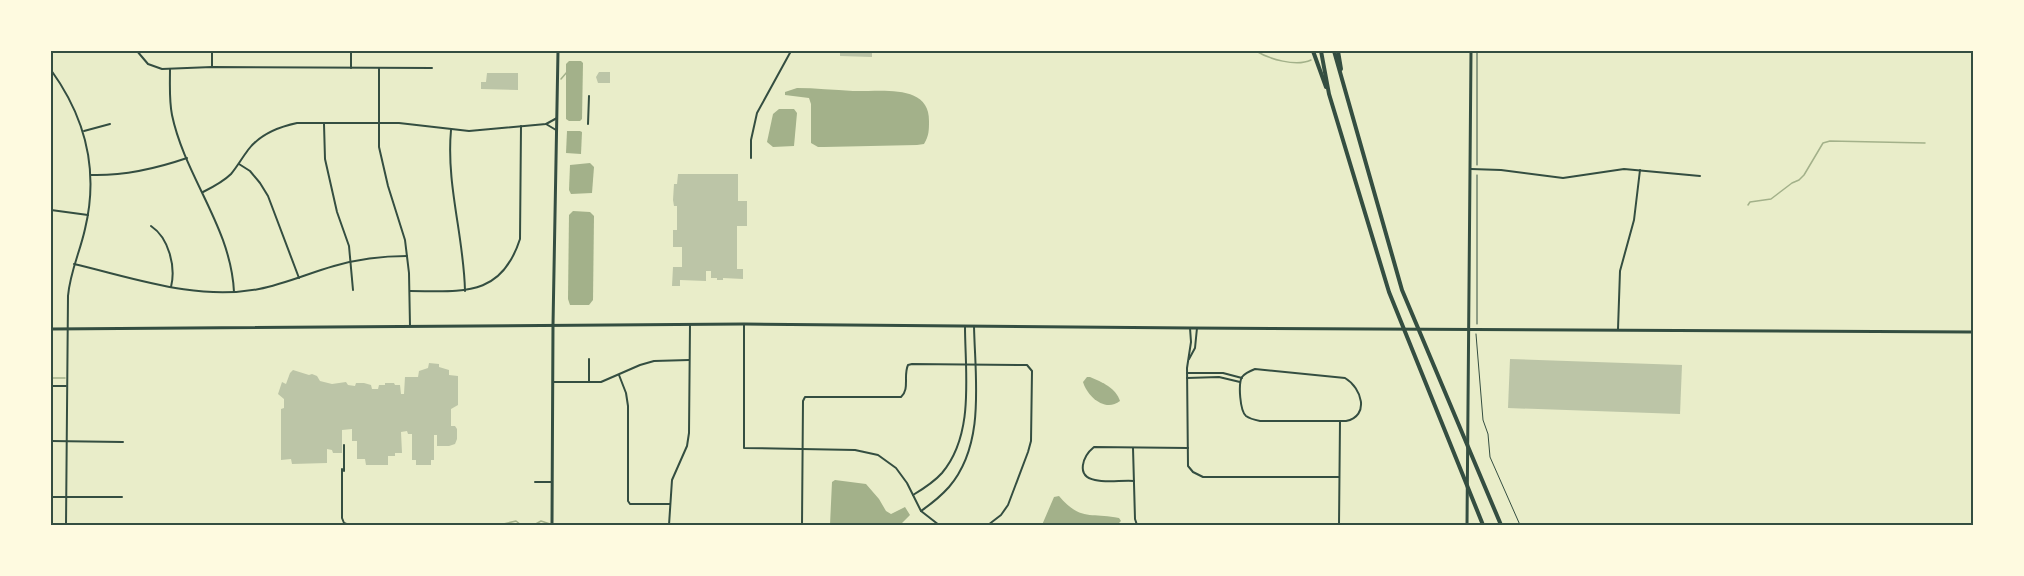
<svg xmlns="http://www.w3.org/2000/svg" width="2024" height="576" font-family="'Fira Sans',sans-serif">
  <style>
    .water { fill: #a3b18a }
    .lines { fill: none; stroke-linecap: round; stroke-linejoin: round }
    .stream { stroke: #a3b18a; stroke-width: 1.5 }
    .building { fill: #bcc5a7 }
    .path { stroke: #344e41; stroke-width: 1 }
    .minor { stroke: #344e41; stroke-width: 2 }
    .tertiary { stroke: #344e41; stroke-width: 3 }
    .motorway { stroke: #344e41; stroke-width: 4 }
    .neatline { fill: none; stroke: #344e41; stroke-width: 2 }
  </style>
  <rect width="100%" height="100%" fill="#e9edc9"/>
  <!-- water -->
  <g class="water">
    <path d="M569 61H581L583 63 582 119 580 121H569L566 119V64Z"/>
    <path d="M797 88C815 88 834 90 853 91 879 92 930 83 929 121 929 130 929 136 924 144L917 145 824 147H818L811 143V104L809 98 785 95V92Z"/>
    <path d="M779 109H794L797 113 794 146 773 147 767 142 773 114Z"/>
    <path d="M567 131H580L582 132 581 154 566 153Z"/>
    <path d="M590 163 594 167 592 193 571 194 569 190 570 165Z"/>
    <path d="M573 211 590 212 594 216 593 300 589 305H570L568 299 569 215Z"/>
    <path d="M1087 377H1090C1102 382 1116 388 1120 401 1105 413 1087 396 1083 382Z"/>
    <path d="M835 480 866 484 879 499 886 511 891 514 905 507 910 515 900 525H830L832 482Z"/>
    <path d="M1059 496C1081 522 1091 512 1119 518L1121 521 1117 525H1042L1054 497Z"/>
  </g>
  <g class="lines">
    <!-- stream -->
    <g class="stream">
      <path d="M1256 51C1269 59 1296 67 1311 60"/>
      <path d="M561 79 567 72"/>
      <path d="M1748 205 1750 202 1771 199 1792 183 1799 180 1804 175 1823 143 1830 141 1925 143"/>
      <path d="M51 378H65"/>
      <path d="M499 525 516 521 521 525"/>
      <path d="M534 525 541 521 550 524"/>
    </g>
  </g>
  <!-- building -->
  <g class="building">
    <path d="M840 51H872V57L840 56Z"/>
    <path d="M599 72H610V83H598L596 77Z"/>
    <path d="M487 73H518V90L481 89V82H486Z"/>
    <path d="M678 174H738V201H747V226H737V269H743V279L723 278V280H717V278H711V271H706V281L680 280V286H672L673 267H682V247H673V230H677V206H674L673 200 674 184H677Z"/>
    <path d="M1510 359 1682 365 1680 414 1508 408Z"/>
    <path d="M429 363 439 364V367L449 370V375L458 376V405L451 409V426H455L457 429V439L455 444 449 446H437V435H434V460H431V465H416V460H412V434H408L407 431 401 432 402 453H395V456H388V465H366L365 459H357V441H352V429L342 430V453H333L332 450 327 449V463L292 464 291 459 281 460V409L284 408V399L278 394 282 382 286 384 290 373 293 370 309 375 312 374 317 376 320 381 332 384 346 382 348 385 355 386 356 383H364L371 385 372 389H378L379 385H385V383H394L395 385H400L401 394H404L405 377H418L419 371 428 368Z"/>
  </g>
  <g class="lines">
    <!-- path -->
    <g class="path">
      <path d="M1477 165V51"/>
      <path d="M1477 324V175"/>
      <path d="M1476 334 1483 420 1488 434 1490 457 1520 525"/>
    </g>
    <!-- minor -->
    <g class="minor">
      <path d="M137 51 148 64 162 69 212 67 432 68"/>
      <path d="M212 67V51"/>
      <path d="M351 68V51"/>
      <path d="M379 68V147L388 186 405 240 409 273 410 326"/>
      <path d="M170 69C170 85 169 100 172 115 185 177 231 227 234 292"/>
      <path d="M51 70C85 117 99 171 85 229 80 252 70 272 68 296L66 525"/>
      <path d="M324 124 325 159 337 212 349 246 353 290"/>
      <path d="M546 124 556 130"/>
      <path d="M588 124 589 96"/>
      <path d="M451 130C446 185 464 237 465 291"/>
      <path d="M84 131 110 124"/>
      <path d="M751 158V140L757 113 791 51"/>
      <path d="M239 164 250 171 260 183 268 196 299 278"/>
      <path d="M1471 169 1501 170 1563 178 1624 169 1700 176"/>
      <path d="M91 175C125 176 155 169 187 158"/>
      <path d="M203 192C213 187 223 182 231 174 237 167 242 158 248 150 260 134 278 127 297 123H399L469 131 546 124 557 118"/>
      <path d="M51 210 88 215"/>
      <path d="M151 226C169 238 176 267 171 287"/>
      <path d="M74 264C134 278 197 301 259 289 285 284 309 273 334 266 358 259 382 256 407 256"/>
      <path d="M410 291C462 291 501 298 520 239L521 126"/>
      <path d="M744 324V448L855 450 878 455 896 468 907 483 921 511 939 525"/>
      <path d="M1190 328 1191 342 1187 368 1188 466 1193 472 1203 477H1339"/>
      <path d="M1618 329 1620 271 1634 220 1640 170"/>
      <path d="M1189 359 1195 348 1197 328"/>
      <path d="M1255 369 1345 378C1362 388 1370 416 1346 421H1260C1255 420 1250 419 1246 416 1240 411 1238 384 1242 377 1245 373 1250 371 1255 369Z"/>
      <path d="M1187 373H1223L1242 378"/>
      <path d="M619 375 626 393 628 406V501L630 504H670"/>
      <path d="M1187 378 1219 377 1240 382"/>
      <path d="M553 382H601L640 365 654 361 689 360"/>
      <path d="M589 382V359"/>
      <path d="M51 386H66"/>
      <path d="M51 441 123 442"/>
      <path d="M344 445V471"/>
      <path d="M1133 448 1135 519 1137 525"/>
      <path d="M342 469V518L344 523 349 525"/>
      <path d="M1134 481C1122 480 1107 483 1095 480 1075 476 1083 456 1094 447L1188 448"/>
      <path d="M535 482H552"/>
      <path d="M913 495C923 489 934 482 942 473 975 434 965 373 965 326"/>
      <path d="M51 497H122"/>
      <path d="M921 511C931 504 941 496 949 487 986 444 975 378 974 326"/>
      <path d="M669 525 672 480 687 446 689 433 690 324"/>
      <path d="M802 525 803 401 805 397H901C910 389 903 376 908 365L912 364 1027 365 1032 371 1031 441 1028 452 1008 505 1001 515 988 525"/>
      <path d="M1339 525 1340 421"/>
    </g>
    <!-- tertiary -->
    <g class="tertiary">
      <path d="M51 329 744 324 1190 328 1973 332"/>
      <path d="M552 525 553 325 558 51"/>
      <path d="M1467 525 1471 51"/>
    </g>
    <!-- motorway -->
    <g class="motorway">
      <path d="M1313 51 1326 87"/>
      <path d="M1321 51 1329 94 1389 292 1483 525"/>
      <path d="M1334 51 1402 290 1501 525"/>
      <path d="M1338 51 1341 69"/>
    </g>
  </g>
  <!-- border -->
  <rect width="2024" height="576" fill="none" stroke="#fefae0" stroke-width="105"/>
  <rect x="52" y="52" width="1920" height="472" class="neatline"/>
</svg>
